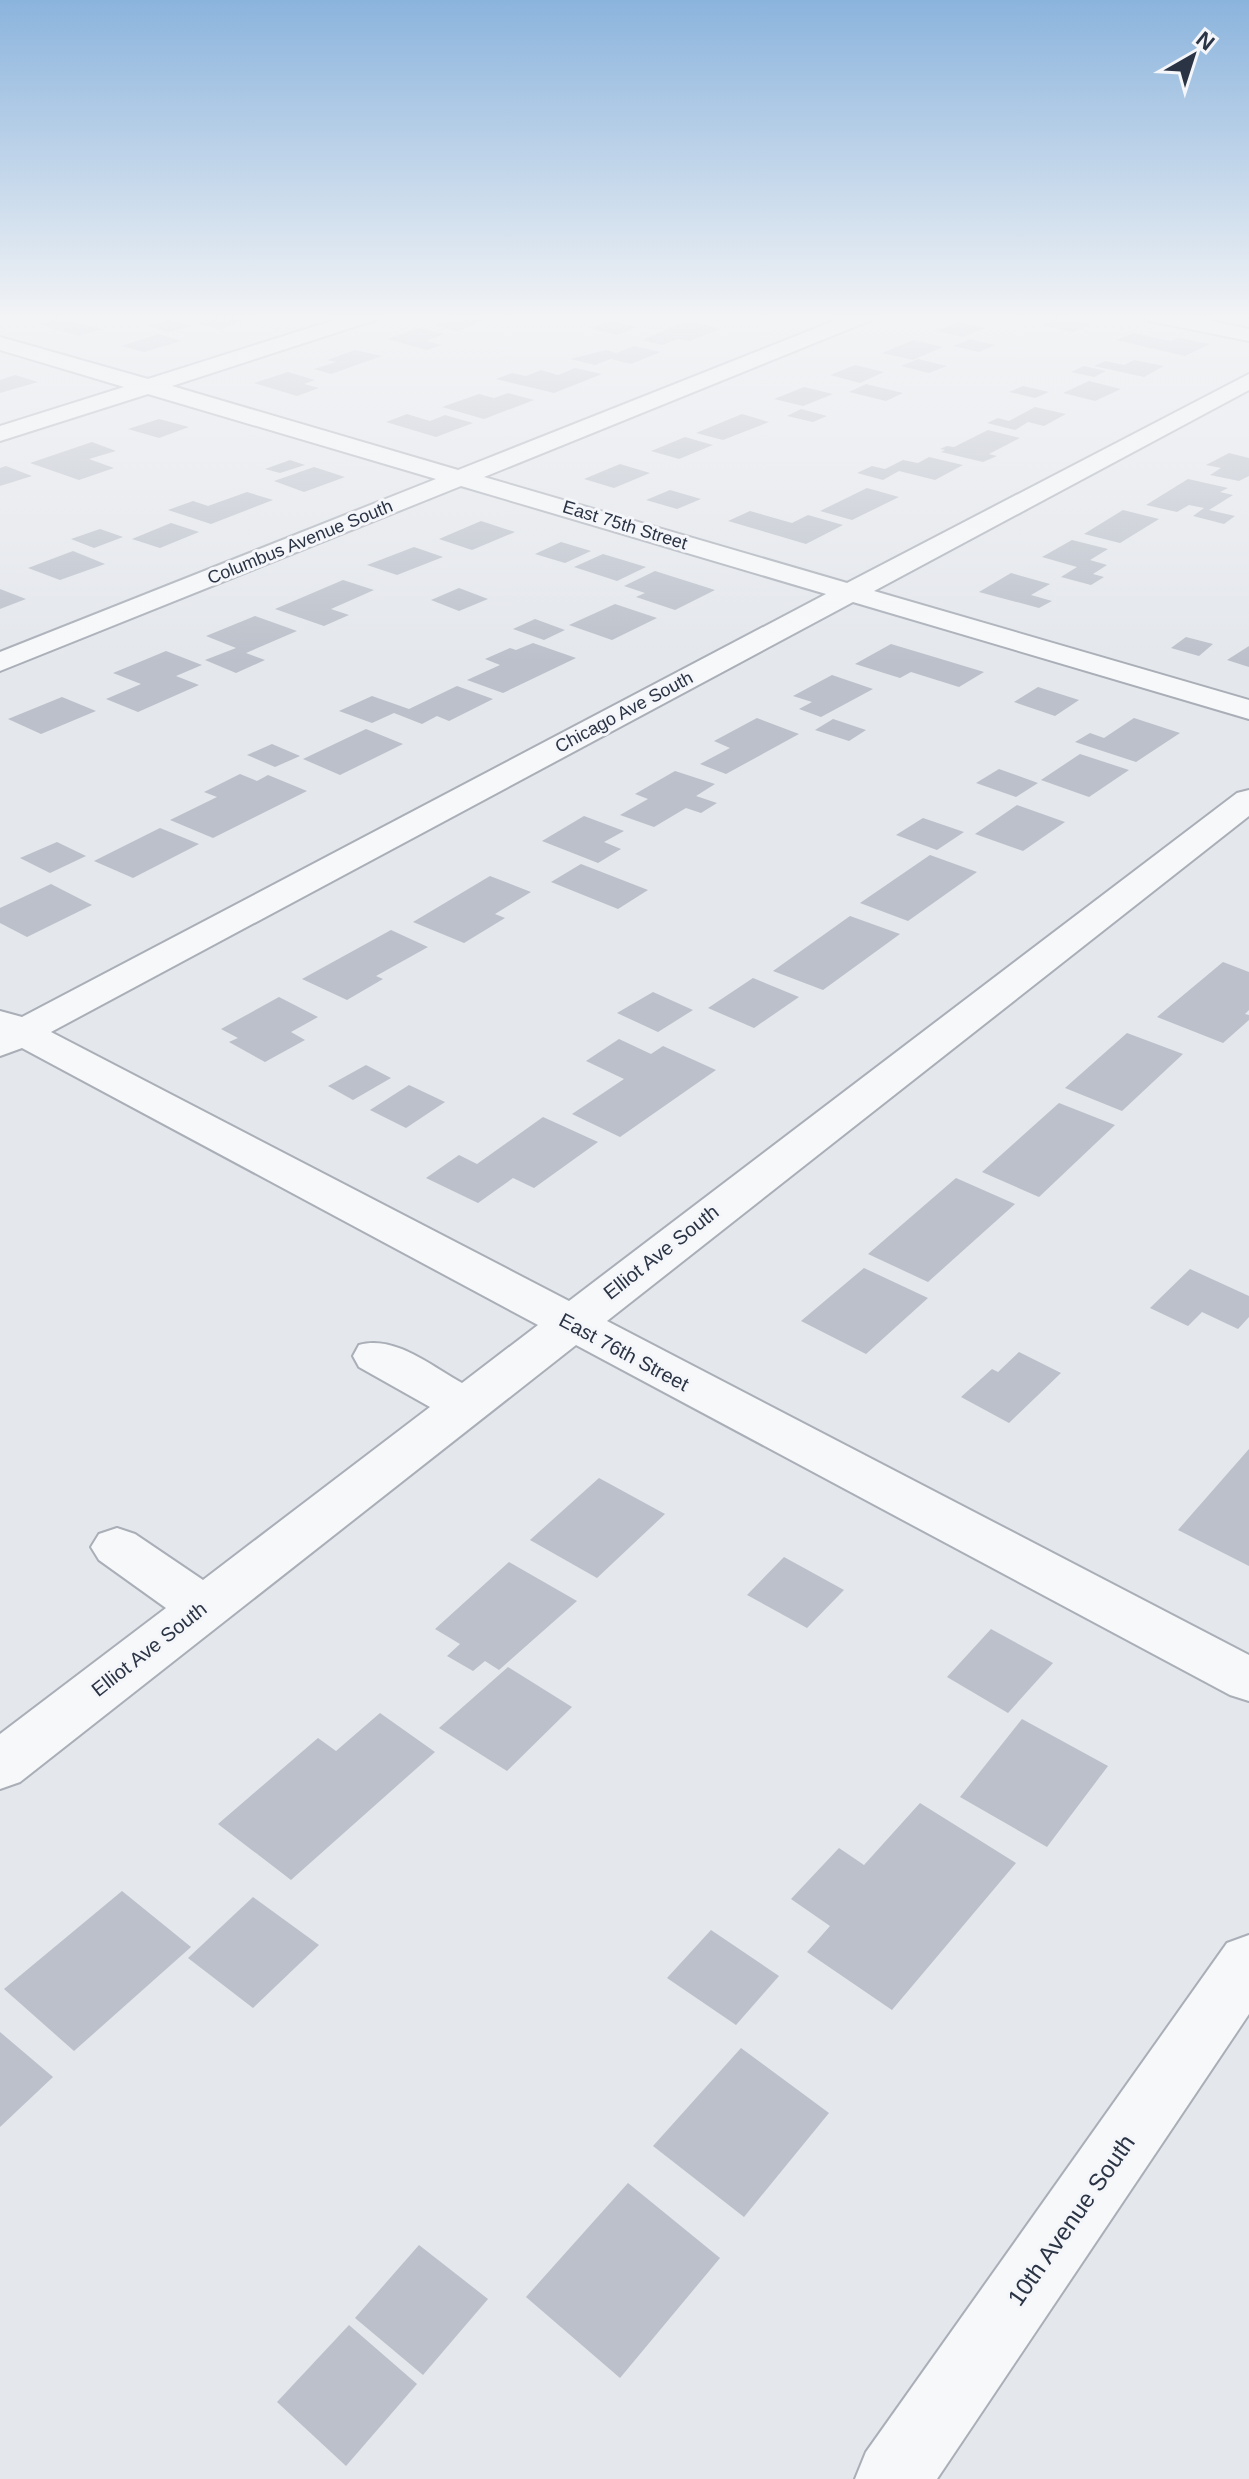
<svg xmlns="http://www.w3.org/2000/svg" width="1249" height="2479" font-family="Arial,sans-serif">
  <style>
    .building { fill: #bbc0ca }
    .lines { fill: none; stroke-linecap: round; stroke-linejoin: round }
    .minor-casing { stroke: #a9aeb7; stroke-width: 4 }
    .minor { fill: #f7f8fa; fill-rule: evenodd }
    .labels { text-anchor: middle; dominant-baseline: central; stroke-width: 6; stroke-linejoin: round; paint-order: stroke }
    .far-street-label { font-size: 18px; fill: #2b3445; stroke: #f4f6f9 }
    .street-label { font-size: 20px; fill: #2b3445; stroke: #f4f6f9 }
    .near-street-label { font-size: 24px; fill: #2b3445; stroke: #f4f6f9 }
  </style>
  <rect width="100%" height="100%" fill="#e4e7ec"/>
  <!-- building -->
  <g class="building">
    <path d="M225 315 246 320 219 329 198 323Z"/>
    <path d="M464 315H499L457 331 435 325Z"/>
    <path d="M1060 317 1091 324 1073 332 1042 325Z"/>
    <path d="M60 318 81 324 102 329 79 336 60 330 74 325 58 330 39 324Z"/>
    <path d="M170 320 191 326 168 332 148 326Z"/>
    <path d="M611 321 637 327 617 335 590 328Z"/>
    <path d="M687 321 721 329 690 341 678 339 662 345 642 340Z"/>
    <path d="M959 322 985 328 963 337 936 331Z"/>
    <path d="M419 328 444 334 426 341 441 345 427 350 387 339Z"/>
    <path d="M1133 333 1171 341 1179 338 1210 344 1185 356 1116 340Z"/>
    <path d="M159 334 181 341 144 352 121 346Z"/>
    <path d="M970 339 995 345 979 352 953 346Z"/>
    <path d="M913 340 943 347 913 360 882 353Z"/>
    <path d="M634 346 661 352 631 364 611 359 595 365 570 359 606 350 616 353Z"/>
    <path d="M355 350 382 356 331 374 314 369 336 362 327 360Z"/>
    <path d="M918 359 947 366 929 373 901 366Z"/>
    <path d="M1134 360 1164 366 1144 377 1094 366 1105 361 1124 365Z"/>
    <path d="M855 365 884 372 860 383 830 375Z"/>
    <path d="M1084 366 1106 371 1094 377 1071 372Z"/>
    <path d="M575 368 602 374 554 393 496 379 512 373 526 376 541 370 558 375Z"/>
    <path d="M288 372 315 380 304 384 319 388 297 396 254 383Z"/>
    <path d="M15 375 38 382 0 393V380Z"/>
    <path d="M1089 381 1121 389 1095 401 1063 393Z"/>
    <path d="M866 384 903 393 886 401 849 392Z"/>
    <path d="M1023 386 1049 392 1035 398 1009 392Z"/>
    <path d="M804 387 833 394 803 406 774 399Z"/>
    <path d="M508 393 534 400 484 419 442 407 479 394 494 398Z"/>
    <path d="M1035 407 1066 414 1044 426 1028 422 1015 430 987 423 998 418 1009 421Z"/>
    <path d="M801 409 827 416 813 422 787 416Z"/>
    <path d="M407 414 430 421 445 415 473 423 436 437 386 422Z"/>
    <path d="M742 414 769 422 723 440 696 433Z"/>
    <path d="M159 419 189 427 159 438 128 429Z"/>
    <path d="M988 430 1020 438 989 454 997 456 983 462 941 452 945 450 940 449 947 446 954 447Z"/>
    <path d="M685 437 713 445 679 459 651 451Z"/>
    <path d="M92 442 116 451 89 459 114 468 79 480 30 463Z"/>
    <path d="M1229 453 1249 458V476L1239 481 1210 475 1221 468 1206 465Z"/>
    <path d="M929 457 963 465 935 480 899 471 883 480 857 473 872 466 885 469 903 460 918 463Z"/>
    <path d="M290 460 305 465 280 473 265 469Z"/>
    <path d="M620 464 650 473 614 488 584 479Z"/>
    <path d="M6 466 32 476 0 486V468Z"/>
    <path d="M314 467 345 477 304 492 274 481Z"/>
    <path d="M1188 479 1228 488 1220 492 1233 495 1209 510 1235 516 1224 524 1193 516 1204 508 1189 505 1177 512 1146 505Z"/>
    <path d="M867 488 899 497 852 520 820 511Z"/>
    <path d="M670 490 701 499 677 509 646 500Z"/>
    <path d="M247 492 273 500 211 524 168 510 193 501 208 506Z"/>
    <path d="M1123 510 1159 519 1120 543 1084 534Z"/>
    <path d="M750 511 792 523 808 515 843 525 806 544 728 521Z"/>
    <path d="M481 521 515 532 472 550 439 539Z"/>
    <path d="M171 523 199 532 160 548 132 539Z"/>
    <path d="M100 529 123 537 94 548 71 539Z"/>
    <path d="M1072 540 1108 549 1090 560 1107 565 1093 574 1104 577 1091 585 1061 577 1077 567 1042 557Z"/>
    <path d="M561 542 591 551 565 563 535 554Z"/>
    <path d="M414 547 443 557 397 575 367 565Z"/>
    <path d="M73 551 105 564 60 580 28 568Z"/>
    <path d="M603 554 646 567 617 581 574 567Z"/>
    <path d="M655 571 715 590 675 610 636 597 645 593 624 586Z"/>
    <path d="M1011 573 1050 584 1031 595 1052 601 1039 608 979 592Z"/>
    <path d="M343 580 374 590 331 609 349 615 324 626 275 609Z"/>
    <path d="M459 588 488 599 459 611 431 600Z"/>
    <path d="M0 589 26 599 0 609Z"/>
    <path d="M615 604 657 618 612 640 569 625Z"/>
    <path d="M255 616 297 631 246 653 265 660 236 673 205 660 236 648 206 636Z"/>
    <path d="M535 619 565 630 544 640 513 629Z"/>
    <path d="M1186 637 1213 644 1199 656 1171 648Z"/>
    <path d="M533 643 576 658 503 693 467 680 500 665 485 659 510 648 516 650Z"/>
    <path d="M891 644 941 659 984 672 959 687 911 672 900 678 855 664Z"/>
    <path d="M1249 646V667L1227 660Z"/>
    <path d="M166 651 202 665 176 676 199 685 138 712 106 699 141 684 113 673Z"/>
    <path d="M832 675 873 689 821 717 799 709 812 702 793 696Z"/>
    <path d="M457 686 493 699 449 721 437 716 422 724 394 713 372 723 339 711 372 696 409 709Z"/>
    <path d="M1038 687 1079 700 1055 716 1014 702Z"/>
    <path d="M62 697 96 711 41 734 8 719Z"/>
    <path d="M757 718 799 734 726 774 700 764 730 748 714 741Z"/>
    <path d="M1134 718 1180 733 1136 762 1075 742 1090 733 1104 738Z"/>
    <path d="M833 719 866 730 849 741 815 730Z"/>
    <path d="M366 729 403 744 340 775 303 759Z"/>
    <path d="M272 744 300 756 275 767 247 755Z"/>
    <path d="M1080 754 1129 770 1089 797 1041 780Z"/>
    <path d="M999 769 1038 783 1016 797 976 783Z"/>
    <path d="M675 771 715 784 696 796 717 803 701 813 686 808 654 827 620 815 648 799 635 794Z"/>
    <path d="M240 774 257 781 268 775 307 791 213 838 170 820 217 797 204 792Z"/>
    <path d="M1017 805 1065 822 1023 851 975 834Z"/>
    <path d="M584 816 624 831 604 842 621 849 598 863 542 841Z"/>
    <path d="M923 818 964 832 937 850 896 835Z"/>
    <path d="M160 828 199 844 133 878 94 861Z"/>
    <path d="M57 842 86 856 50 873 20 858Z"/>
    <path d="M930 855 977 872 908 921 860 903Z"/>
    <path d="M581 864 648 890 618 909 551 882Z"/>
    <path d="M490 876 531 892 495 914 505 918 464 943 413 922Z"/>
    <path d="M51 884 92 905 27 937 0 923V908Z"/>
    <path d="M850 916 900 934 823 990 773 971Z"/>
    <path d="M391 930 428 947 376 976 383 979 347 1000 302 979Z"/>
    <path d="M1223 962 1249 972V1010L1245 1014 1249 1015V1020L1223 1043 1157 1017Z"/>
    <path d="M753 978 799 997 754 1028 708 1008Z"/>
    <path d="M653 992 693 1010 658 1032 617 1013Z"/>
    <path d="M279 997 318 1017 291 1032 305 1040 265 1062 229 1042 238 1038 221 1029Z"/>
    <path d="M1127 1033 1183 1054 1122 1111 1065 1088Z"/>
    <path d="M619 1039 651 1054 663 1046 716 1070 620 1137 572 1114 624 1079 586 1061Z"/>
    <path d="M366 1065 391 1078 353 1100 328 1086Z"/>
    <path d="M409 1085 445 1102 406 1128 370 1110Z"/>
    <path d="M1059 1103 1115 1125 1039 1197 982 1172Z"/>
    <path d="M543 1117 598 1142 534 1188 513 1178 478 1203 426 1178 459 1155 477 1164Z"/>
    <path d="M956 1178 1015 1204 928 1282 868 1254Z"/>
    <path d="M864 1268 928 1298 866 1354 801 1321Z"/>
    <path d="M1190 1269 1249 1296V1317L1238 1329 1202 1312 1188 1326 1150 1308Z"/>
    <path d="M1019 1352 1061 1373 1009 1423 961 1397 992 1369 998 1372Z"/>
    <path d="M1249 1449V1566L1178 1530Z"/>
    <path d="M599 1478 665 1514 597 1578 530 1540Z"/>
    <path d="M784 1557 844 1590 807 1628 747 1595Z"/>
    <path d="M509 1562 577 1601 499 1670 485 1661 473 1671 447 1656 460 1644 435 1629Z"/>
    <path d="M991 1629 1053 1663 1008 1713 947 1677Z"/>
    <path d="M508 1667 572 1707 507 1771 439 1728Z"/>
    <path d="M380 1713 435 1752 291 1880 218 1824 318 1738 336 1751Z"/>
    <path d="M1022 1719 1108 1766 1047 1847 960 1797Z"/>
    <path d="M920 1803 1016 1863 892 2010 807 1952 830 1926 791 1899 839 1848 864 1865Z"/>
    <path d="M122 1891 191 1947 74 2051 4 1989Z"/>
    <path d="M253 1897 319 1945 253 2008 188 1958Z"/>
    <path d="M711 1930 779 1976 736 2025 667 1978Z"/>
    <path d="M0 2032 53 2077 0 2127Z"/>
    <path d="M741 2048 829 2113 744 2217 653 2146Z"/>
    <path d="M628 2183 720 2258 620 2378 526 2297Z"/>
    <path d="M419 2245 488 2299 423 2375 355 2318Z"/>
    <path d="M349 2325 417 2384 346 2466 277 2402Z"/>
  </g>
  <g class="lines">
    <defs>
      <g id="minor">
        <path d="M350 315H381L378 319 172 386 458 470 849 315H877L874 319 484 477 847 583 1249 374V390L874 591 1249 700V719L853 602 51 1032 569 1301 1237 793 1249 790V816L607 1321 1249 1655V1701L1230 1695 576 1345 20 1782 0 1789V1734L166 1608 99 1560 91 1547 99 1534 117 1528 135 1534 203 1580 430 1407 359 1367 353 1356 359 1345C395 1335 431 1366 462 1383L538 1325 22 1048 0 1056V1011L22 1017 826 594 461 486 0 671V652L436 479 148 394 0 441V426L124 387 0 350V337L148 379Z"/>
        <path d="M1140 315H1180L1249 329V341L1150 321Z"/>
        <path d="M1249 1935V2014L937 2479H855L866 2452 1227 1943Z"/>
      </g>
    </defs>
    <!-- minor casing -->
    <use href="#minor" class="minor-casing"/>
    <!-- minor -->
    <use href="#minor" class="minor"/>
  </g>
  <!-- sky -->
  <linearGradient id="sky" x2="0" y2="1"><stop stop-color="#8bb4dd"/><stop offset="0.48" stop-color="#f3f4f6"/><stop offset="1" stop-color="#f3f4f6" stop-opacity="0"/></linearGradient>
  <rect width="1249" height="662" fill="url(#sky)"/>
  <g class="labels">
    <!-- far-street labels -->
    <g class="far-street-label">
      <text transform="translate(625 525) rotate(17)">East 75th Street</text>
      <text transform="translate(300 542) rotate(-22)">Columbus Avenue South</text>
      <text transform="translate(624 712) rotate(-28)">Chicago Ave South</text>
    </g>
    <!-- street labels -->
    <g class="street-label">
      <text transform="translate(661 1252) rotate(-38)">Elliot Ave South</text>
      <text transform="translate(624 1352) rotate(28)">East 76th Street</text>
      <text transform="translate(149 1649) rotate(-38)">Elliot Ave South</text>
    </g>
    <!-- near-street labels -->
    <g class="near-street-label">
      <text transform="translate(1071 2220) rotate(-55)">10th Avenue South</text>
    </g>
  </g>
  <!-- north arrow -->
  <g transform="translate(1193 56) rotate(39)" stroke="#f4f6f9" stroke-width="6" paint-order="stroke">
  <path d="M0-6L14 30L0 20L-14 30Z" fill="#2b3445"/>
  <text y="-12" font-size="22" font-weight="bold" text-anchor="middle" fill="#2b3445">N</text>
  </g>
</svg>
